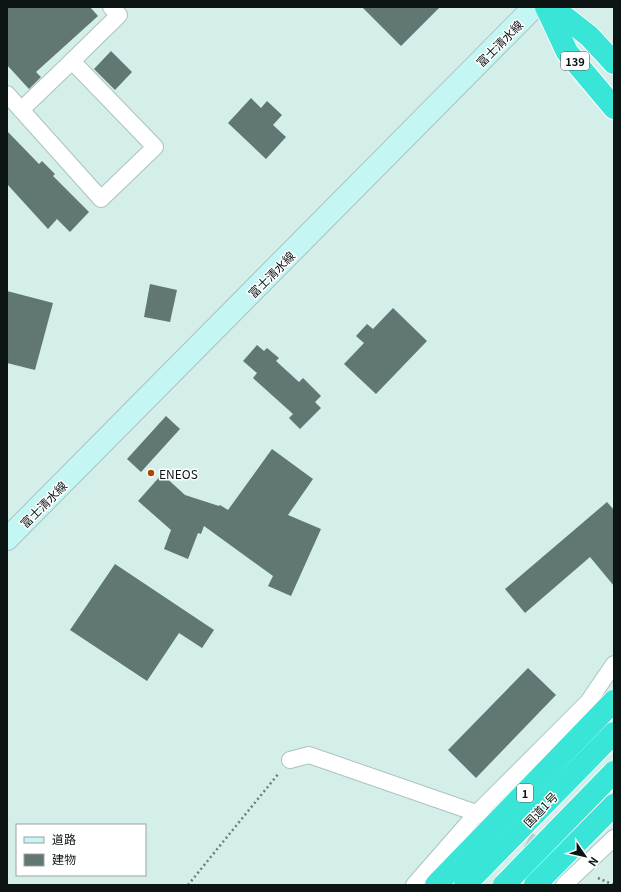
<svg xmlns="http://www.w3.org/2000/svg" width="621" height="892" font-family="Georgia,'Noto Sans JP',serif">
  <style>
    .building { fill: #607774 }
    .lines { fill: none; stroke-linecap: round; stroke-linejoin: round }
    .street-tunnel { stroke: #b6cdca; stroke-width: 16; stroke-dasharray: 16 8; stroke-linecap: butt }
    .street-casing { stroke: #abc3c0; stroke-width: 18 }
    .secondary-casing { stroke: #abc3c0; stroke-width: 24 }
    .highway-casing { stroke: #fff; stroke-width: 24 }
    .path { stroke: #6c7d7b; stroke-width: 2.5; stroke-dasharray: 2 3; stroke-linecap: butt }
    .street { stroke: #fff; stroke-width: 16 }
    .secondary { stroke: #c4f7f3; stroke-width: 22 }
    .highway { stroke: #39e5d7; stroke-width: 22 }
    .highway-bridge-casing { stroke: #fff; stroke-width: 24; stroke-linecap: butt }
    .highway-bridge { stroke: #39e5d7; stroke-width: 22 }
    .poi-dot { fill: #a94708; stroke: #fff; stroke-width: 1.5 }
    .labels { text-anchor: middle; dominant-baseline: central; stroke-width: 3; stroke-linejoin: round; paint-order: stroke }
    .shield { fill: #fff; stroke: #555b5a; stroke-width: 1 }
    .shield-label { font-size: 11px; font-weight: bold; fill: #0c1514 }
    .street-label { font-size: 12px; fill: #0c1514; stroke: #fff }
    .poi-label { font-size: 12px; fill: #0c1514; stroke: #fff; text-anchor: start }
  </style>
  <rect width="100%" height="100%" fill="#d4eeea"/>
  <!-- building -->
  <g class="building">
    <path d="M7 7H90L98 16 36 72 41 77 29 89 7 65Z"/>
    <path d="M362 7H440L401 46Z"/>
    <path d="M111 51 132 72 115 90 94 69Z"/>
    <path d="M251 98 261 108 267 101 282 115 273 125 286 137 266 159 228 123Z"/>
    <path d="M7 131 39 164 42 161 55 174 53 176 89 212 70 232 57 219 48 229 7 184Z"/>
    <path d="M150 284 177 290 170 322 144 317Z"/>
    <path d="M7 291 53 303 35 370 7 363Z"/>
    <path d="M393 308 427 341 376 394 344 364 364 343 356 336 367 324 373 329Z"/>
    <path d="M257 345 264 351 267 348 279 358 276 361 299 382 303 378 321 396 315 402 321 408 300 429 289 418 293 414 253 378 257 373 243 361Z"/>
    <path d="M166 416 180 429 141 472 127 459Z"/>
    <path d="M272 449 313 479 288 515 321 529 291 596 268 586 273 576 204 526 201 534 198 533 188 559 164 549 171 530 138 501 162 474 185 495 219 506 220 505 228 510Z"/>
    <path d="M607 502 614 510V586L590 557 525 613 505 589Z"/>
    <path d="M115 564 214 630 202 648 179 633 147 681 70 630Z"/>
    <path d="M528 668 556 695 476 778 448 750Z"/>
  </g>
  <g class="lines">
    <!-- street-tunnel -->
    <path class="street-tunnel" d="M507 828 568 863"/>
    <defs>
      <g id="street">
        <path d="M72 61 119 15 111 7"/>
        <path d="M7 94 101 199 155 147 72 61 21 110"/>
        <path d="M290 760 309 755 485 816"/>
        <path d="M414 885 477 813 588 702 614 664"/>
        <path d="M564 885 614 838"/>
      </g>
      <path id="secondary" d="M7 539 534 7"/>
      <g id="highway">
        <path d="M546 7 567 52 614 108"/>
        <path d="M552 7 589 36 614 63"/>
      </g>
    </defs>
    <!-- street casing -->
    <use href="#street" class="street-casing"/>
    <!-- secondary casing -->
    <use href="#secondary" class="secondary-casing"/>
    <!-- highway casing -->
    <use href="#highway" class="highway-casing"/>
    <!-- path -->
    <g class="path">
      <path d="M598 878 614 885"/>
      <path d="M188 885 279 773"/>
    </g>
    <!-- street -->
    <use href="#street" class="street"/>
    <!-- secondary -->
    <use href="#secondary" class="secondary"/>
    <!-- highway -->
    <use href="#highway" class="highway"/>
    <defs>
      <g id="highway-bridge">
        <path d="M436 885 614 701"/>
        <path d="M465 885 614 733"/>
        <path d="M504 885 614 772"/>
        <path d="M535 885 614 805"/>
      </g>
    </defs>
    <!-- highway-bridge casing -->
    <use href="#highway-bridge" class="highway-bridge-casing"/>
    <!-- highway-bridge -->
    <use href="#highway-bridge" class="highway-bridge"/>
  </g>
  <!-- markers -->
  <circle class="poi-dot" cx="151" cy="473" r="4"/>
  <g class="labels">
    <!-- shield labels -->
    <g class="shield">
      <rect x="561" y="52" width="28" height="18" rx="3"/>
      <rect x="517" y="784" width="16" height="18" rx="3"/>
    </g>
    <g class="shield-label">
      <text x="575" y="61">139</text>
      <text x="525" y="793">1</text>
    </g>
    <!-- street labels -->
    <g class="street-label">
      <text transform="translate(499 43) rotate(-45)">富士清水線</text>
      <text transform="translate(271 274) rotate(-45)">富士清水線</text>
      <text transform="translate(43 504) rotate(-45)">富士清水線</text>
      <text transform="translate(540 809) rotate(-46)">国道1号</text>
    </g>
    <!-- poi labels -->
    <g class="poi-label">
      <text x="159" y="473">ENEOS</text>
    </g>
  </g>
  <!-- border -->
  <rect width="621" height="892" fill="none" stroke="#0c1514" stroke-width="16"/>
  <!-- legend -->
  <rect x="16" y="824" width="130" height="52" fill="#ffffff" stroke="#9ea1a1"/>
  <rect x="24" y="837" width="20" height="6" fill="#c4f7f3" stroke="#9ea1a1"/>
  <text x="52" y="844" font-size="12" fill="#0c1514">道路</text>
  <rect x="24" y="854" width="20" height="12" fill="#607774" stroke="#9ea1a1"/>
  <text x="52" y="864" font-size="12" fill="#0c1514">建物</text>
  <!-- north arrow -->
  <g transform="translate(585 856) rotate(124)" stroke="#ffffff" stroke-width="3" paint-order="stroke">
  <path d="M0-3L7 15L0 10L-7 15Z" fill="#0c1514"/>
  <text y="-6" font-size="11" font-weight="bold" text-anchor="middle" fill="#0c1514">N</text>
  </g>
</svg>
